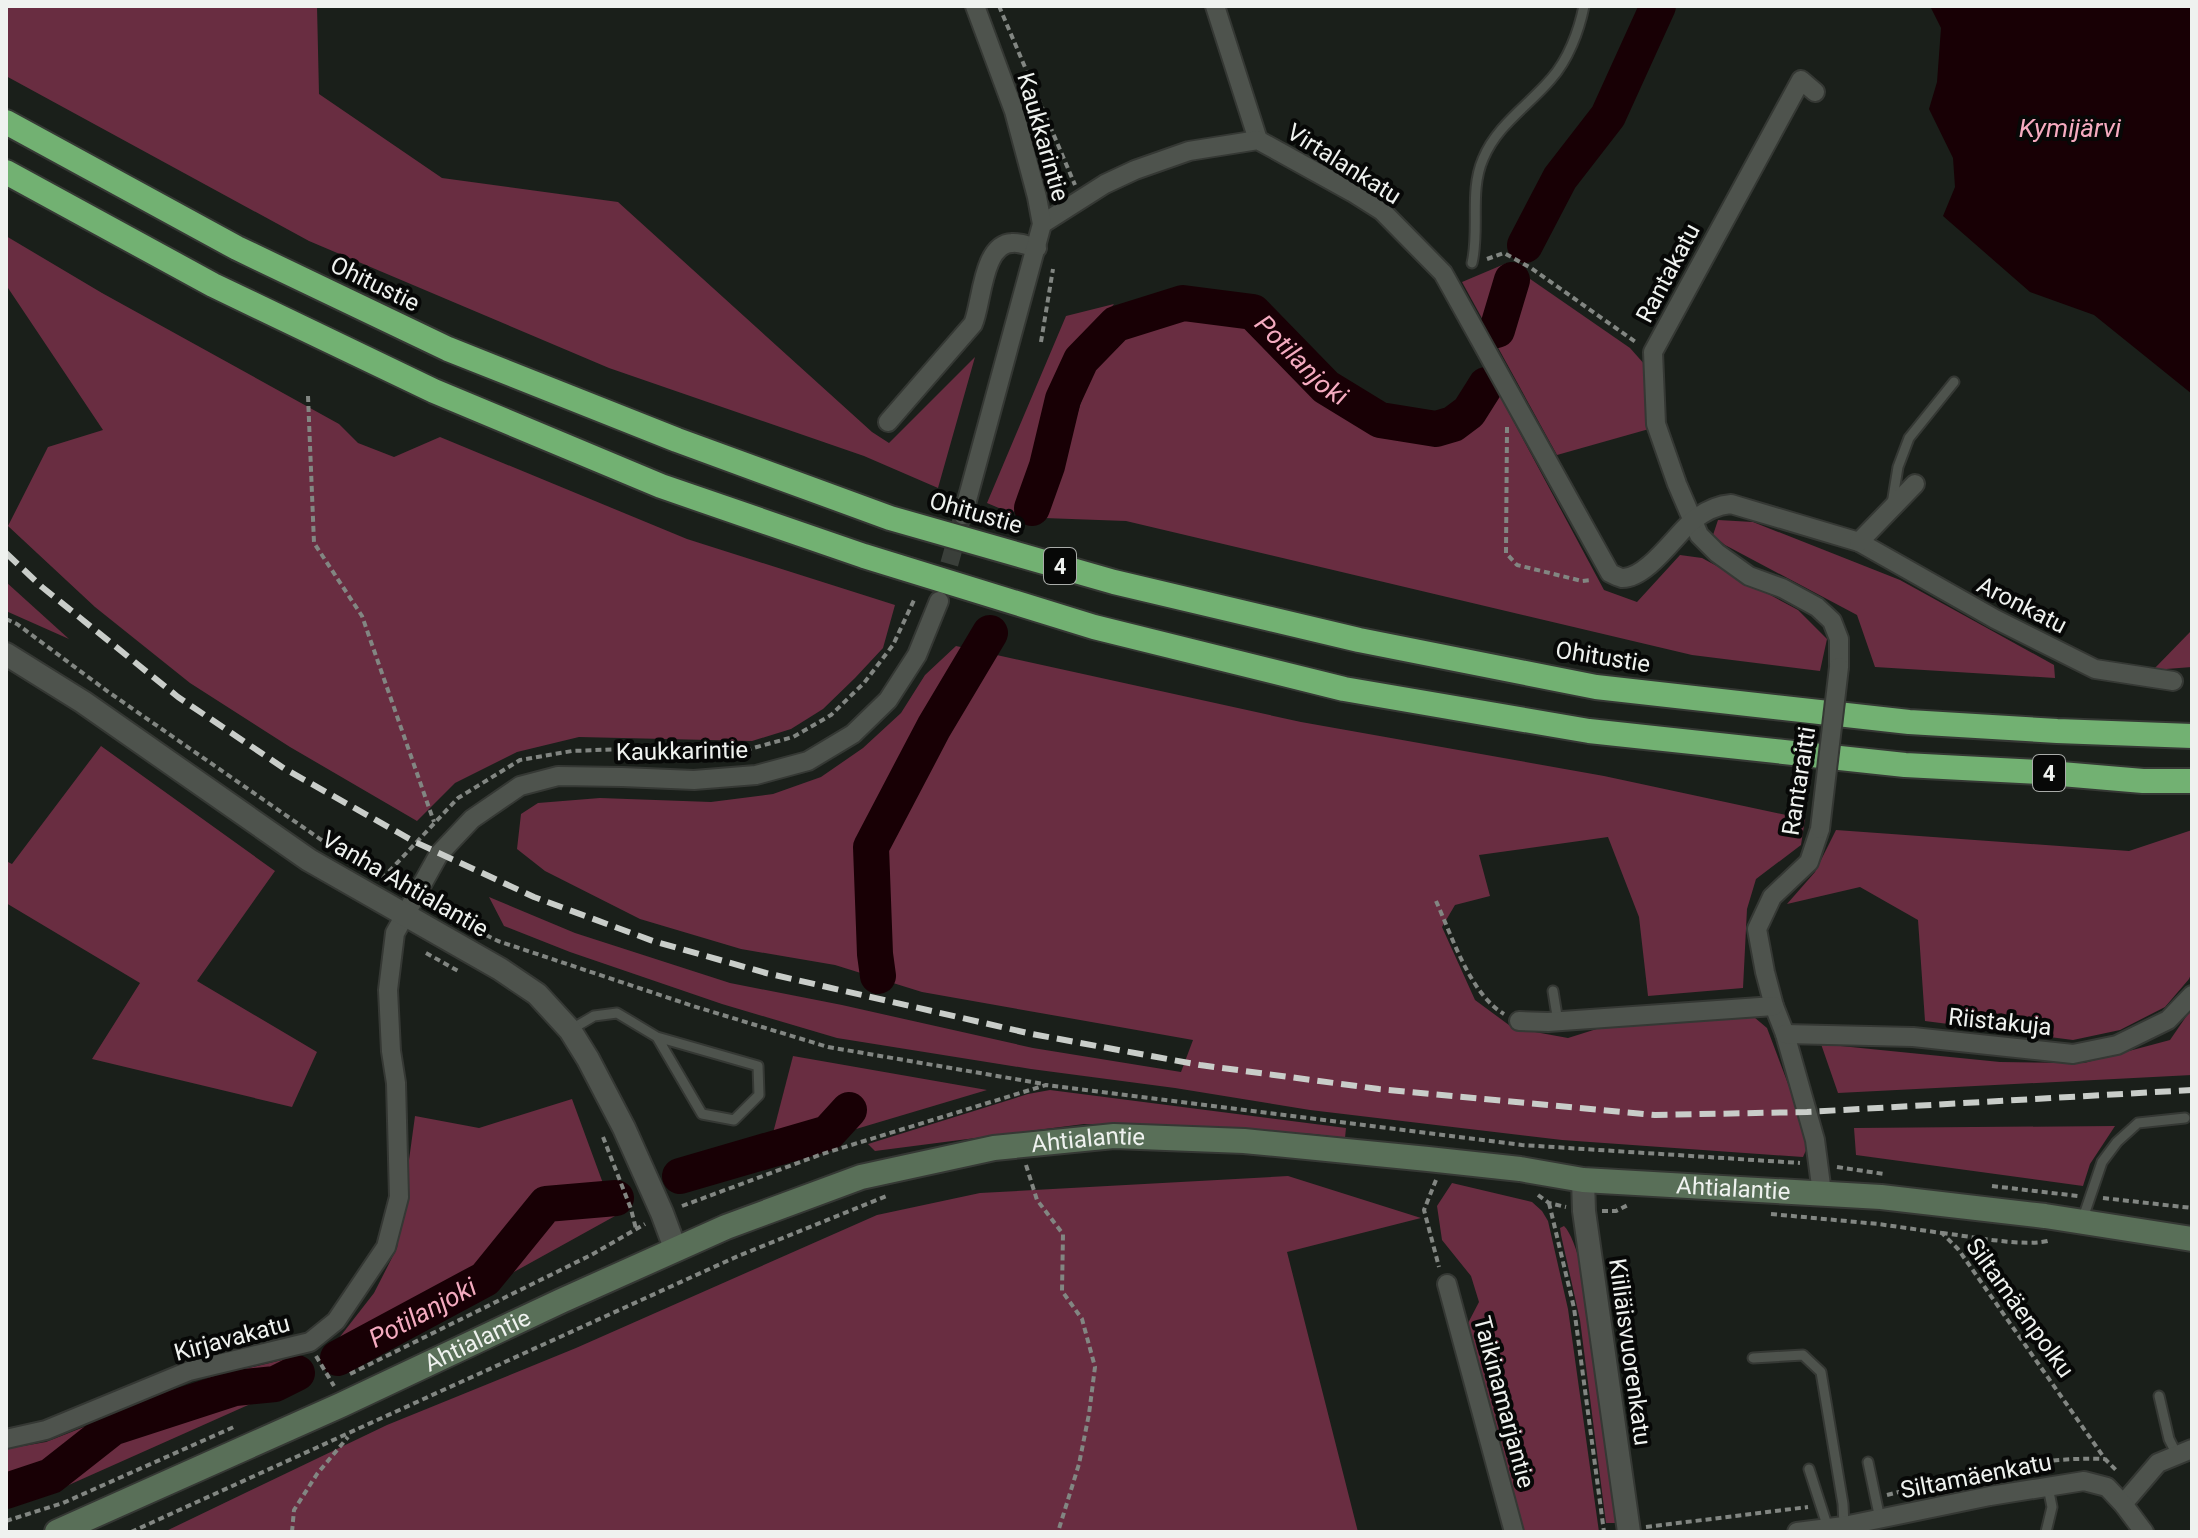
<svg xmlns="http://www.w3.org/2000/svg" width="2198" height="1538" font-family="Roboto,sans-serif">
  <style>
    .green { fill: #692d41 }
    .water { fill: #180005 }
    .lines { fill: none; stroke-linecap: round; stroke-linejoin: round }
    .river { stroke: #180005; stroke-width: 36 }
    .minor-tunnel { stroke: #3a3f3a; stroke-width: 18; stroke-dasharray: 18 9; stroke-linecap: butt }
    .service-casing { stroke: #353834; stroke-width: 13 }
    .minor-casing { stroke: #353834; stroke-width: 22 }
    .tertiary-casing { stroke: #353834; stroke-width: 26 }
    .secondary-casing { stroke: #353834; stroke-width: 28 }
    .motorway-casing { stroke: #353834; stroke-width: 28 }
    .path { stroke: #828682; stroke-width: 4; stroke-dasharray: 6 4; stroke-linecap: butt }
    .service { stroke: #4e534d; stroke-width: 9 }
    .minor { stroke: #4e534d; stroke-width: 18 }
    .tertiary { stroke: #4e534d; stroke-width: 22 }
    .secondary { stroke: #596f58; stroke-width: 24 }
    .motorway { stroke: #72b172; stroke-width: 24 }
    .rail { stroke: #c9cdc9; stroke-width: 6; stroke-dasharray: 16 8; stroke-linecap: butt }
    .minor-bridge-casing { stroke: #353834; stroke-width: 22; stroke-linecap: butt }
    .minor-bridge { stroke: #4e534d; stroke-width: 18 }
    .labels { text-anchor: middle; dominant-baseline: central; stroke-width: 8; stroke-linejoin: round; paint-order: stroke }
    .shield { fill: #070807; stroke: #a9aca9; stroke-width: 2 }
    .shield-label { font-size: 22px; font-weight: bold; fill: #eff2ef }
    .street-label { font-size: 24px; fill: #eff2ef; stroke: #070807 }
    .water-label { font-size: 26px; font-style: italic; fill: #f5abc0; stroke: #070807 }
  </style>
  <rect width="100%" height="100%" fill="#1a1f1a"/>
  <!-- green -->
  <g class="green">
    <path d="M6 6H317L319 94 442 178 618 202 872 432 889 443 975 357 938 488 864 456 609 368 309 241 6 76Z"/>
    <path d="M6 236 102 293 339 424 358 443 394 457 440 437 687 539 895 605 883 648 855 678 823 709 791 729 752 741 579 737 517 752 455 783 417 821 290 747 190 683 95 607 8 526 48 447 103 430 6 285Z"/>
    <path d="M1507 263 1630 348 1646 366 1649 429 1557 455 1462 282Z"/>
    <path d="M1114 304 1061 367 1034 462 1013 514 987 503 1066 316Z"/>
    <path d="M1181 318 1251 328 1319 401 1379 430 1462 438 1495 387 1604 590 1637 602 1680 555 1702 558 1798 610 1827 639 1820 671 1692 655 1126 521 1044 518 1094 362 1125 334Z"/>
    <path d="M1718 520 1753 522 1900 580 2054 665 2055 678 1875 667 1857 615 1725 545 1713 535Z"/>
    <path d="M6 582 69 639 6 611Z"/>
    <path d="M2192 630V667L2153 670Z"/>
    <path d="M956 646 1301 722 1604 776 1805 819 1801 845 1756 879 1747 909 1743 988 1648 996 1639 917 1608 837 1479 855 1490 896 1455 905 1442 927 1475 1000 1513 1028 1568 1038 1603 1027 1748 1012 1767 1028 1790 1089 1807 1148 1803 1157 1562 1140 1310 1110 1175 1088 1031 1069 837 1038 722 1004 570 952 504 926 489 897 575 933 730 983 842 1005 1033 1048 1181 1072 1193 1040 922 992 835 965 741 949 640 919 545 871 517 849 521 814 538 803 600 798 711 802 773 794 821 777 863 748 901 713 925 675Z"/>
    <path d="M101 746 275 871 197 981 317 1052 292 1107 92 1059 140 983 6 903V861L12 864Z"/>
    <path d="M1836 830 2129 851 2192 830V972L2189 979 2165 1007 2120 1030 2073 1040 1925 1021 1918 920 1860 887 1787 904 1815 872Z"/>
    <path d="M2192 1008V1075L1838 1093 1821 1044 2000 1062 2084 1063 2170 1040Z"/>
    <path d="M793 1056 987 1090 846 1132 772 1137Z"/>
    <path d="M1050 1090 1346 1128 1345 1138 1313 1134 1084 1124 875 1151 868 1144 1028 1094Z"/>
    <path d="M572 1099 615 1216 346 1365 332 1347 374 1293 397 1248 415 1116 479 1128Z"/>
    <path d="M2115 1126 2090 1164 2083 1186 1856 1155 1854 1128Z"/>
    <path d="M1288 1176 1421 1218 1287 1252 1358 1532H164L387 1425 576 1348 877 1215 980 1193Z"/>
    <path d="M1452 1183 1532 1202 1542 1211 1548 1221 1568 1309 1599 1532H1518L1466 1327 1479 1302 1471 1276 1442 1240 1437 1206Z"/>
    <path d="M1564 1226C1592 1253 1613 1473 1619 1523H1606L1580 1320 1561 1235 1560 1228Z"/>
    <path d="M299 1356 309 1378 62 1488 6 1508V1449L46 1442 211 1377Z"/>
  </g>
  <!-- water -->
  <path class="water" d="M1930 6H2192V394L2094 315 2030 292 1943 216 1955 187 1953 158 1929 109 1937 82 1941 28Z"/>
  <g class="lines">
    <!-- river -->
    <g class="river">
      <path d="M1525 245 1560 178 1608 116 1658 6"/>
      <path d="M1497 330 1512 280"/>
      <path id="s1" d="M1032 508 1047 466 1063 399 1081 360 1116 324 1183 303 1253 312 1326 387 1380 420 1436 429 1453 424 1469 412 1486 385"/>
      <path d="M878 976 875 954 871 847 934 727 990 633"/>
      <path d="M680 1176 828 1133 849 1110"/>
      <path id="s2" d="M338 1358 485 1279 546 1204 616 1198"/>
      <path d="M6 1491 51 1476 112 1428 235 1388 275 1384 297 1373"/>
    </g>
    <!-- minor-tunnel -->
    <path class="minor-tunnel" d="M942 590 963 515"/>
    <defs>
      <g id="service">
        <path d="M1472 263C1480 230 1469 191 1483 159 1497 125 1528 106 1551 79 1568 60 1579 31 1584 6"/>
        <path d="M1892 504 1898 467 1909 438 1954 382"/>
        <path d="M1553 991 1558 1022"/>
        <path d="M570 1030 594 1016 617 1013 657 1037 758 1066 759 1095 734 1120 702 1114 657 1037"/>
        <path d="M2082 1221 2102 1162 2117 1142 2138 1123 2185 1118"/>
        <path d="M1753 1358 1803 1355 1821 1372 1843 1504 1844 1526"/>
        <path d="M2159 1396 2169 1439 2177 1455"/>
        <path d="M1868 1462 1880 1519"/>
        <path d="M1809 1469 1828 1528"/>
        <path d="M2046 1532 2052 1507 2048 1487"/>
      </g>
      <g id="minor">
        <path d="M1215 6 1258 140"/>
        <path d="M1815 92 1801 80 1653 352 1656 424 1677 484 1699 535 1717 553 1749 576 1782 588 1817 607 1832 621 1839 639V667"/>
        <path d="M1042 224 1105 184 1135 170 1189 151 1258 140 1352 192 1382 211 1443 273 1610 573C1614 575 1618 577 1622 578 1646 579 1675 536 1691 522 1702 513 1717 505 1731 504L1859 542 1995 619 2095 669 2173 681"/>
        <path d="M888 422 973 324C982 304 982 244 1012 243 1020 242 1029 246 1037 248"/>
        <path d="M963 515 1042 224 1037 197 1014 111 975 6"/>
        <path d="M1859 542 1915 484"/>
        <path d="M1820 829 1809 862 1772 897 1757 929 1765 972 1774 1006 1785 1034 1815 1140 1822 1193"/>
        <path d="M1519 1021 1548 1022 1774 1006"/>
        <path d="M1785 1034 1913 1037 2073 1054 2117 1045 2168 1020 2192 995"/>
        <path d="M1447 1284 1514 1532"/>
        <path d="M6 1439 46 1430 189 1371 310 1342 336 1321 386 1247 399 1197 396 1083 391 1051 388 990 395 933 439 854 472 819 520 786 558 776 622 777 694 780 756 775 808 761 853 734 888 700 917 655 939 601"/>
        <path d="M2123 1504 2158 1463 2192 1449"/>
        <path d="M1797 1532 1844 1526 1990 1496 2084 1481 2107 1487 2123 1504 2144 1532"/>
      </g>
      <g id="tertiary">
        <path d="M6 654 83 702 309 860 500 969 537 994 570 1030 588 1059 624 1128 662 1213 675 1248"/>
        <path d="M1583 1180 1584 1211 1629 1532"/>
      </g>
      <g id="secondary">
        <path id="s3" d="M57 1532 341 1405 561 1301 726 1227 861 1177 994 1148 1114 1136 1244 1141 1428 1159 1520 1169 1583 1180 1881 1197 2045 1216 2192 1239"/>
      </g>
      <g id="motorway">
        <path d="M6 122 237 248 448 349 677 440 890 518 1114 582 1359 640 1596 687 1909 722 2057 731 2192 736"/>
        <path d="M6 172 213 285 434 391 661 486 864 556 1094 627 1344 689 1589 731 1905 765 2038 772 2143 781H2192"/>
      </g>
    </defs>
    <!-- service casing -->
    <use href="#service" class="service-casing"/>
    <!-- minor casing -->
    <use href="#minor" class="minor-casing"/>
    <!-- tertiary casing -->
    <use href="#tertiary" class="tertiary-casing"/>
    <!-- secondary casing -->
    <use href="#secondary" class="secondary-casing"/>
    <!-- motorway casing -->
    <use href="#motorway" class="motorway-casing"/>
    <!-- path -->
    <g class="path">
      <path d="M999 6 1075 185"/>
      <path d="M1487 259 1504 253 1531 268 1637 343"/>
      <path d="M1041 342 1053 269"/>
      <path d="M308 396 314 543 362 616 434 822"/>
      <path d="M1507 427 1506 553 1517 565 1582 581 1592 580"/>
      <path d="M6 619 17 624 107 691 333 848"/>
      <path d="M382 879 458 798 520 760 572 751 624 749 746 750 793 737 831 715 864 683 893 645 915 598"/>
      <path d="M1436 901C1452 936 1470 994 1504 1014"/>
      <path d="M486 935 498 941 693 1006 828 1047 1044 1084"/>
      <path d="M426 953 460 972"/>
      <path d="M603 1137 631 1209 636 1229"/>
      <path d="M1026 1165 1037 1200 1063 1234 1062 1291 1082 1319 1095 1367 1089 1414 1079 1464 1058 1532"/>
      <path d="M1837 1167 1884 1174"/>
      <path d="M1436 1180 1424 1210 1439 1267"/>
      <path d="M1992 1186 2078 1196"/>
      <path d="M1538 1195 1549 1203 1566 1207"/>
      <path d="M2103 1198 2192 1208"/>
      <path d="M1549 1203 1574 1308 1604 1532"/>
      <path d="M682 1206 822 1154 1046 1085 1522 1145 1800 1163"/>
      <path d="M1602 1211H1616L1628 1205"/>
      <path d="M1771 1214 1878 1224 1942 1233 1958 1249 2105 1459 2117 1471"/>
      <path d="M1942 1233C1969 1236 2027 1248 2051 1240"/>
      <path d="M316 1356 334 1386"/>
      <path d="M350 1374 591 1255 645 1224"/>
      <path d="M1887 1495C1959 1477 2030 1456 2105 1459"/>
      <path d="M6 1521 63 1503 236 1426"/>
      <path d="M1646 1527 1808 1507"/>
      <path d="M131 1532 738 1256 889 1195"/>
      <path d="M292 1532 294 1510 317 1474 348 1437"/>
    </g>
    <!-- service -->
    <use href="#service" class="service"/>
    <!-- minor -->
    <use href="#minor" class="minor"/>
    <!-- tertiary -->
    <use href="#tertiary" class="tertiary"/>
    <!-- secondary -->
    <use href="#secondary" class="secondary"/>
    <!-- motorway -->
    <use href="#motorway" class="motorway"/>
    <!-- rail -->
    <path class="rail" d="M6 553 42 587 178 697 285 769 415 842 534 897 653 941 766 973 1032 1034 1200 1065 1379 1089 1655 1115 1807 1112 2192 1090"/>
    <defs>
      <path id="minor-bridge" d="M1820 829 1839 667"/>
    </defs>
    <!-- minor-bridge casing -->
    <use href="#minor-bridge" class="minor-bridge-casing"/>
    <!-- minor-bridge -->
    <use href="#minor-bridge" class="minor-bridge"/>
  </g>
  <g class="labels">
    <!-- shield labels -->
    <g class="shield">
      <rect x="1044" y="548" width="32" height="36" rx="6"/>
      <rect x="2033" y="755" width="32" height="36" rx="6"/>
    </g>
    <g class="shield-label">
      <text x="1060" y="566">4</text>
      <text x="2049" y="773">4</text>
    </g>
    <!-- street labels -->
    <g class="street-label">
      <text transform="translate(1043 137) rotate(74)">Kaukkarintie</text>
      <text transform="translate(1344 164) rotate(32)">Virtalankatu</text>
      <text transform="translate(1668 273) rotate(-62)">Rantakatu</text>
      <text transform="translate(375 284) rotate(26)">Ohitustie</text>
      <text transform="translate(976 513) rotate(16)">Ohitustie</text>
      <text transform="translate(2022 605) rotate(27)">Aronkatu</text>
      <text transform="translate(1603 657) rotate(9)">Ohitustie</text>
      <text transform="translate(682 751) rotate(-1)">Kaukkarintie</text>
      <text transform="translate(1799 781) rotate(-81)">Rantaraitti</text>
      <text transform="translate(405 884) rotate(30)">Vanha Ahtialantie</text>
      <text transform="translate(2000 1022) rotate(6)">Riistakuja</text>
      <text stroke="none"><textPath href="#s3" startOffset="1110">Ahtialantie</textPath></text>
      <text stroke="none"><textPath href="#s3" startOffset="1758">Ahtialantie</textPath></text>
      <text transform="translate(2020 1308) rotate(54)">Siltamäenpolku</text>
      <text transform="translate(232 1338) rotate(-15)">Kirjavakatu</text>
      <text stroke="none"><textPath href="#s3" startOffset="462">Ahtialantie</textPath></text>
      <text transform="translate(1630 1352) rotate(82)">Kiiliäisvuorenkatu</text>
      <text transform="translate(1504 1402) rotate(75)">Taikinamarjantie</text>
      <text transform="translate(1976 1476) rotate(-11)">Siltamäenkatu</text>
    </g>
    <!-- water labels -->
    <g class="water-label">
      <text x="2070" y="128">Kymijärvi</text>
      <text stroke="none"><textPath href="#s1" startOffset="416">Potilanjoki</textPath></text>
      <text stroke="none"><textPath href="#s2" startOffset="96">Potilanjoki</textPath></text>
    </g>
  </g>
  <!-- border -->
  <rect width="2198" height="1538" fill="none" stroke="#eff2ef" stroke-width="16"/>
</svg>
